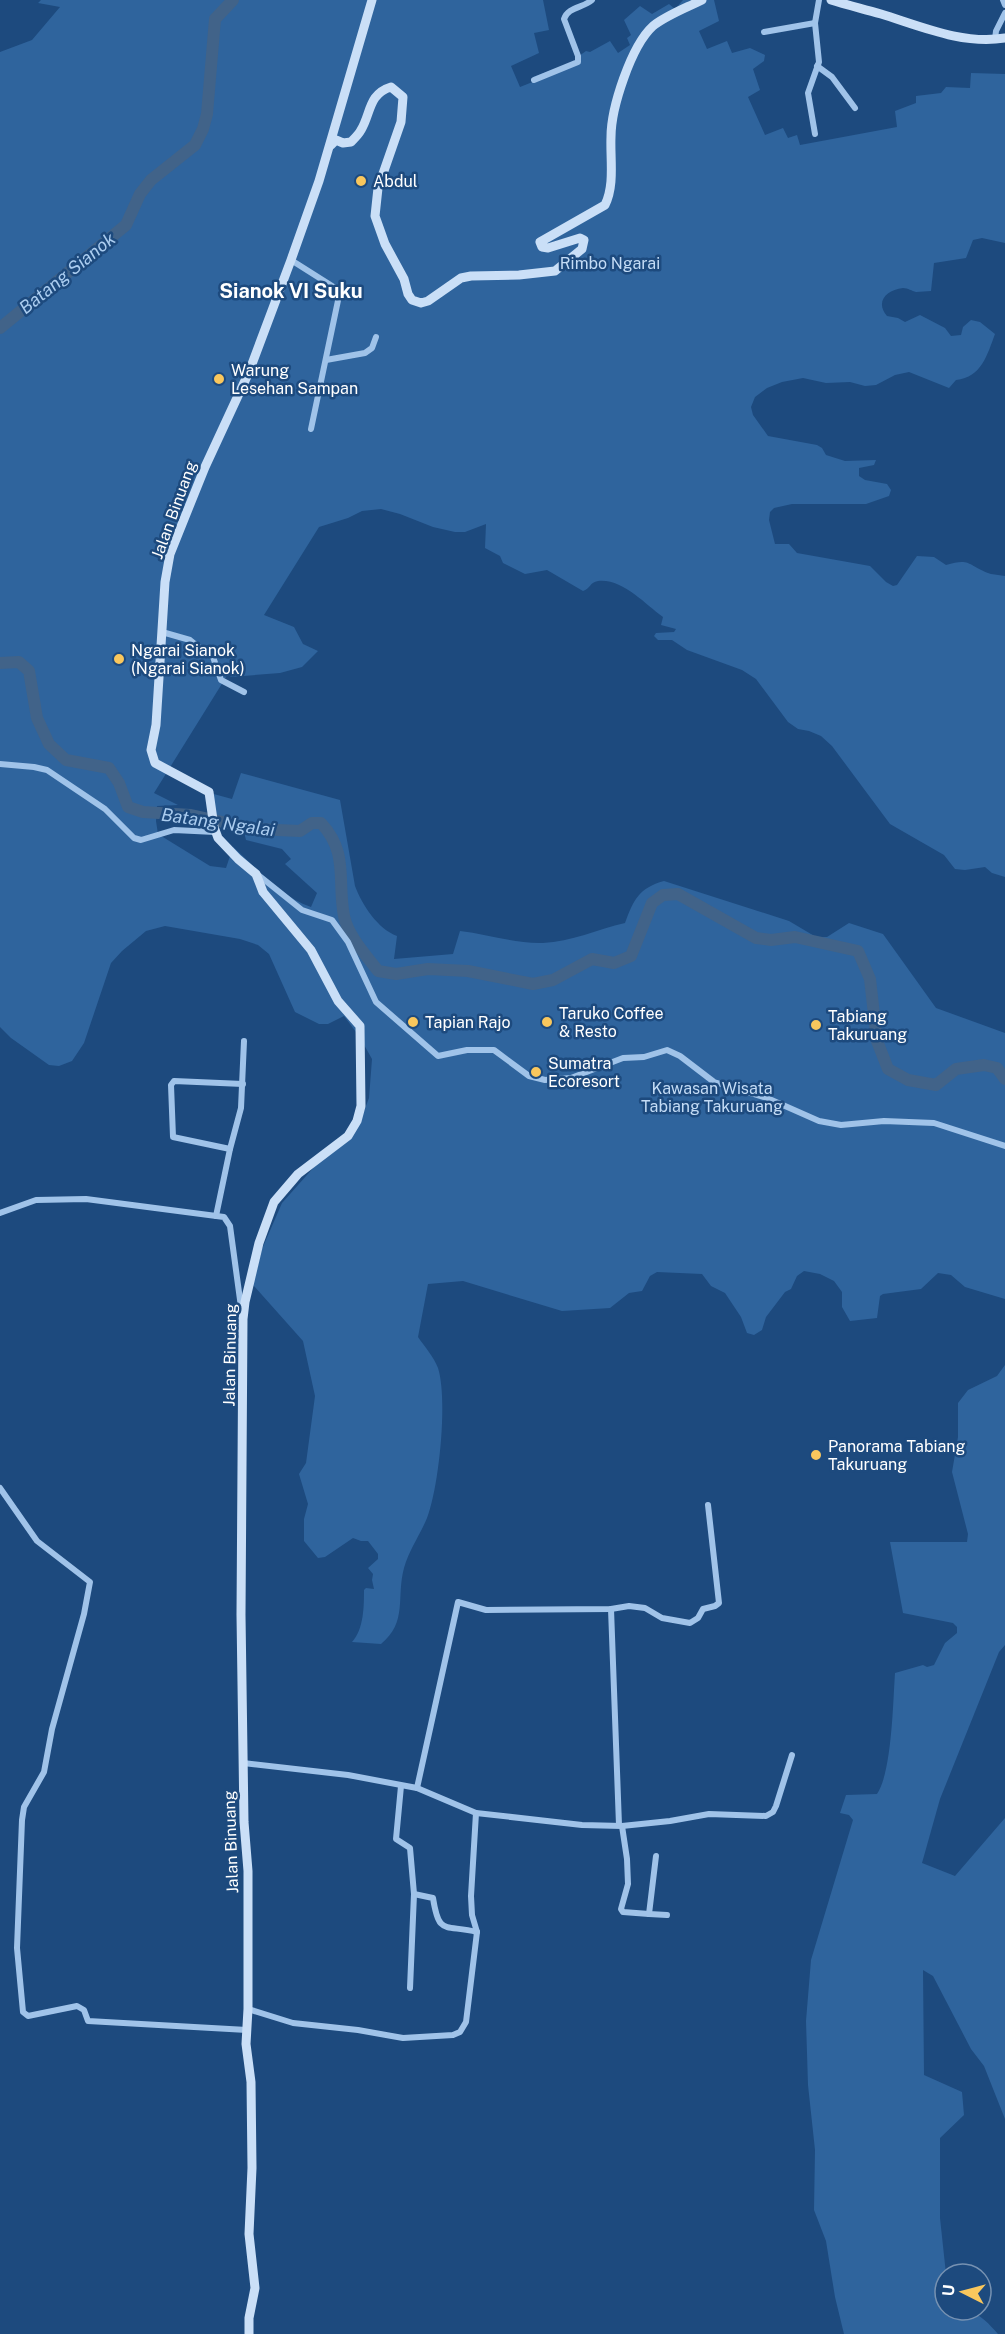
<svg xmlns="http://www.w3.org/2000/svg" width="1005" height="2334" font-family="'Public Sans',sans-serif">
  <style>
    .green { fill: #2f649d }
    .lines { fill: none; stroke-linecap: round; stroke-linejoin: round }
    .river { stroke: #416389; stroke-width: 12 }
    .street { stroke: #a0c3e9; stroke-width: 6 }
    .secondary { stroke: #cadff7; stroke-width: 9 }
    .poi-dot { fill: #f9c75d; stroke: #1d4a7e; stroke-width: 2 }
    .labels { text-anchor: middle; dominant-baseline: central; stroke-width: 5; stroke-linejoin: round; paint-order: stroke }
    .poi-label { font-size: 16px; fill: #fff; stroke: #1d4a7e; text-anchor: start }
    .park-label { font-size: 16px; fill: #c4dcf6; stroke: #1d4a7e }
    .street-label { font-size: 16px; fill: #fff; stroke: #1d4a7e }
    .water-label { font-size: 18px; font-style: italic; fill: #abcdf0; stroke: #1d4a7e }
    .quarter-label { font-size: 20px; font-weight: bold; fill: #fff; stroke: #1d4a7e }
  </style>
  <rect width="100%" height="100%" fill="#1d4a7e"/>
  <!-- green -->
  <g class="green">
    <path d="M41 0H543L549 30 534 33 539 53 511 66 520 87 535 81 533 77 576 61 579 56 586 51 590 52 610 41 618 53 630 45 627 38 631 35 624 20 640 6 652 14 669 4 675 9 683 0H714L719 21 699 31 707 49 727 41 732 53 750 48 765 55 764 61 753 69 760 90 748 97 765 135 783 128 788 138 797 135 800 145 897 127 895 111 916 103V96L941 93 946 87 970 88 971 73 1005 74V243L982 238 973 240 966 258 934 263 931 291C926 291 921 292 916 292 912 291 908 288 903 288 886 290 875 302 887 316L898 318 905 322 920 315 945 328 951 336 961 335 963 327 971 320 980 322 995 334C987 355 982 377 956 380L949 388 909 372 895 375 876 385 865 386 850 382 826 383 803 378 782 382 767 388 755 397 751 407 753 415 768 436 817 445 822 448 826 455 845 461 876 460 874 465 859 468V476L865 480 887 484 891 490 889 496 866 504H792L774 508 770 512 769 520 775 544H789L797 553 870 566 886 582 893 586 897 585 917 556 934 557 946 565C971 557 968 566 991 574 996 575 1000 575 1005 576V877L992 873 985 867 965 870 955 869 944 855 890 824 832 746 821 736 809 731 798 729 788 722 756 679 742 670 687 650 672 640H658L654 636 656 633 674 632 676 629 661 625 663 617C645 604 622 578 598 581 590 582 590 589 583 591L547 570 525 574 503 563 500 556 485 548 486 524 465 532H455L433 527 400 514 381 509 362 511 348 518 319 527 264 615 294 627 303 644 318 651 302 667 280 673 231 677 228 674 154 793 178 805 157 806 156 821 158 834 210 866 226 868 233 847C258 869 279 896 311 907L317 893 285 864 291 859 282 849 246 840 243 828 213 818 210 793 232 799 241 773 340 800 355 886C362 905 378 929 397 936L394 959 453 954 460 931C488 934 515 944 543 943 571 942 598 929 625 923 634 899 639 888 664 881L789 921 816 937H827L849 923 883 934 936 1008 1005 1033V1299L965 1287 951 1275 938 1273 921 1289 883 1294 880 1296 877 1318 850 1321 842 1307V1292L834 1281 820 1274 804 1271 797 1276 791 1289 785 1292 766 1317 762 1330 754 1335 747 1333 741 1317 725 1293 711 1286 702 1274 657 1272 650 1276 642 1291 629 1293 610 1308 562 1311 463 1281 428 1284 418 1337C424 1346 434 1357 438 1368 448 1400 439 1487 427 1518 420 1535 409 1550 404 1568 396 1597 408 1622 381 1644L352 1642C364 1629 364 1606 364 1590L366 1588 374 1589 372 1580 373 1574 368 1568 378 1559V1554L368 1541H361L353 1538 325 1557 318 1558 304 1541V1519L308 1504 299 1474 306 1463 315 1396 303 1341 253 1285 262 1249 282 1203 364 1111 369 1098 372 1059 359 1036 344 1016 328 1024H319L295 1012 269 954 258 945 240 939 165 926 146 931 122 951 111 963 84 1043 72 1061 59 1066 49 1065 11 1038 0 1027V52L32 40 60 7 38 3Z"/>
    <path d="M1005 1365V1645L999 1652 940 1799 922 1863 955 1876 1005 1818V2119L984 2066 971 2049 933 1976 923 1970 924 2075 962 2092 964 2115 940 2138V2218L946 2274 945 2310C973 2310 979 2312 998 2334H844L835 2297 826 2241 814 2210 815 2150 808 2085 806 2021 811 1960 853 1820 849 1815 840 1813 846 1795 877 1794C892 1772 893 1701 895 1673L923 1665 927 1667 934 1665 945 1643 957 1633V1627L953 1623 903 1613 890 1542H967L968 1534 952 1472 958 1437V1403L968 1390 997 1376Z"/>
  </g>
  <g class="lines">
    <!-- river -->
    <g class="river">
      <path d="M0 328 126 225 140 194 151 180 195 145 203 129 207 114 215 19 233 0"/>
      <path d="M0 663 19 662 29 671 37 718 49 744 66 760 109 768 119 783 128 807 143 812 191 815 254 829 300 831 312 823H321C349 853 337 880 344 916 348 936 366 955 378 971L396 974 428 969 468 971 533 984 553 980 592 959 614 963 631 956 652 903 663 895 678 894 756 938 771 940 795 937 858 951 870 979 877 1041 888 1069 908 1080 936 1085 956 1069 984 1065 997 1068 1005 1079"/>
    </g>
    <!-- street -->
    <g class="street">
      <path d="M1003 0 1005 5"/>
      <path d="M764 32 815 23"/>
      <path d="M995 39 996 31 1005 13"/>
      <path d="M817 66 832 77 855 108"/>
      <path d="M534 80 578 62V56L564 19C568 7 583 8 592 0"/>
      <path d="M815 134 808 93 819 62 815 23 819 0"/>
      <path d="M291 260 340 291 311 429"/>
      <path d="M326 360 365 353 372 348 376 337"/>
      <path d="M162 632 190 640 200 648 212 654 221 680 244 692"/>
      <path d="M0 764 34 767 47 770 105 809 134 838 141 840 174 830 215 832"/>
      <path d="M257 874 302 910 332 920 348 942 376 1002 438 1056 467 1050H494L529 1076 545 1080 571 1078 623 1058 644 1057 667 1050 680 1056 714 1082 767 1098 819 1121 841 1125 884 1121 934 1123 1005 1146"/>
      <path d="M230 1149 173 1137 171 1085 174 1081 243 1084"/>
      <path d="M0 1213 36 1200 86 1199 224 1217 230 1226 241 1307"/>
      <path d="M216 1216 230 1149 241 1108 244 1041"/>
      <path d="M0 1488 37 1541 90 1582 84 1614 52 1729 44 1772 24 1807 22 1820 17 1948 23 2012 28 2016 77 2006 84 2010 88 2021 247 2030"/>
      <path d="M611 1609 619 1825"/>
      <path d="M243 1763 348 1775 417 1788 476 1813 582 1825 622 1826 670 1821 709 1814 766 1816 773 1812 776 1806 792 1755"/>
      <path d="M401 1786 396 1839 410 1848 414 1894 410 1988"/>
      <path d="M417 1788 458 1602 486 1610 611 1609 629 1606 645 1608 662 1618 690 1623 698 1618 703 1609 715 1606 719 1603 708 1505"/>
      <path d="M622 1826 627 1859 628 1884 621 1909 623 1912 649 1914"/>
      <path d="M656 1856 649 1914 667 1915"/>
      <path d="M414 1894 433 1898C439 1936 444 1924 477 1932"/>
      <path d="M248 2009 293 2023 358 2030 403 2038 453 2035 460 2032 466 2022 477 1932 472 1915 471 1896 476 1813"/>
    </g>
    <!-- secondary -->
    <g class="secondary">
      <path d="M831 0C847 5 864 9 881 14 920 26 963 45 1005 38"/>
      <path d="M331 145 336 140 343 143 351 142C355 138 359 134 361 130 371 114 368 94 391 87L403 97 401 122 378 188 375 216 385 244 404 279 408 294 412 300 421 303 428 301 461 278 471 276 519 275 555 271 582 249 584 240 580 238 548 248 542 247 540 242 605 205C615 185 610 159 611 137 611 108 631 46 653 26 667 15 686 8 702 0"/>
      <path d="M249 2334V2318L255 2288 249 2234 252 2168 251 2082 246 2044 248 2009V1871L244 1822 241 1615 243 1319 245 1302 259 1243 274 1202 298 1174 348 1136 357 1121 361 1106 360 1026 338 1001 311 950 263 892 256 874 238 859 218 838 214 827 209 792 155 763 151 750 156 725 165 582 170 554 205 467 249 372 291 260 319 181 372 0"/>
    </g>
  </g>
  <!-- markers -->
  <g class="poi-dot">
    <circle cx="361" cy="181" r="6"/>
    <circle cx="219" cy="379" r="6"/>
    <circle cx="119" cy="659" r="6"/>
    <circle cx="413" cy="1022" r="6"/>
    <circle cx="547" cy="1022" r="6"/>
    <circle cx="816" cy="1025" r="6"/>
    <circle cx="536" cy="1072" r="6"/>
    <circle cx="816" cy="1455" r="6"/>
  </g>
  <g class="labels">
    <!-- poi labels -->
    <g class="poi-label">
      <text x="373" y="181">Abdul</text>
      <text x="231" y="370">Warung<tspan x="231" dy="18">Lesehan Sampan</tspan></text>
      <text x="131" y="650">Ngarai Sianok<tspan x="131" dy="18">(Ngarai Sianok)</tspan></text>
      <text x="559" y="1013">Taruko Coffee<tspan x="559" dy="18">&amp; Resto</tspan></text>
      <text x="828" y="1016">Tabiang<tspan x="828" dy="18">Takuruang</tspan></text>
      <text x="425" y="1022">Tapian Rajo</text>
      <text x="548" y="1063">Sumatra<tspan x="548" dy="18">Ecoresort</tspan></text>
      <text x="828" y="1446">Panorama Tabiang<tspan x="828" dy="18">Takuruang</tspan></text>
    </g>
    <!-- park labels -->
    <g class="park-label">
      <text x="610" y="263">Rimbo Ngarai</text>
      <text x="712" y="1088">Kawasan Wisata<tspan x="712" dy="18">Tabiang Takuruang</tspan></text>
    </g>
    <!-- street labels -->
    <g class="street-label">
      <text transform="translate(174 510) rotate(-70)">Jalan Binuang</text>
      <text transform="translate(230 1355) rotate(-89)">Jalan Binuang</text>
      <text transform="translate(231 1842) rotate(-92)">Jalan Binuang</text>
    </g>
    <!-- water labels -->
    <g class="water-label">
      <text transform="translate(67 273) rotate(-39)">Batang Sianok</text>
      <text transform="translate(218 822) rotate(8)">Batang Ngalai</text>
    </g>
    <!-- quarter labels -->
    <g class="quarter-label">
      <text x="291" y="291">Sianok VI Suku</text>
    </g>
  </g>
  <!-- north arrow -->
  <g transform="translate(963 2292) rotate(276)"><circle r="28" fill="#1d4a7e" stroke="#7792b2" stroke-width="1.5"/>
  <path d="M0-4.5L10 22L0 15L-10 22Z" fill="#f9c75d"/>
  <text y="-9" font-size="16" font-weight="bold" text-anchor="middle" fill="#ffffff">U</text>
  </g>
</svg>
